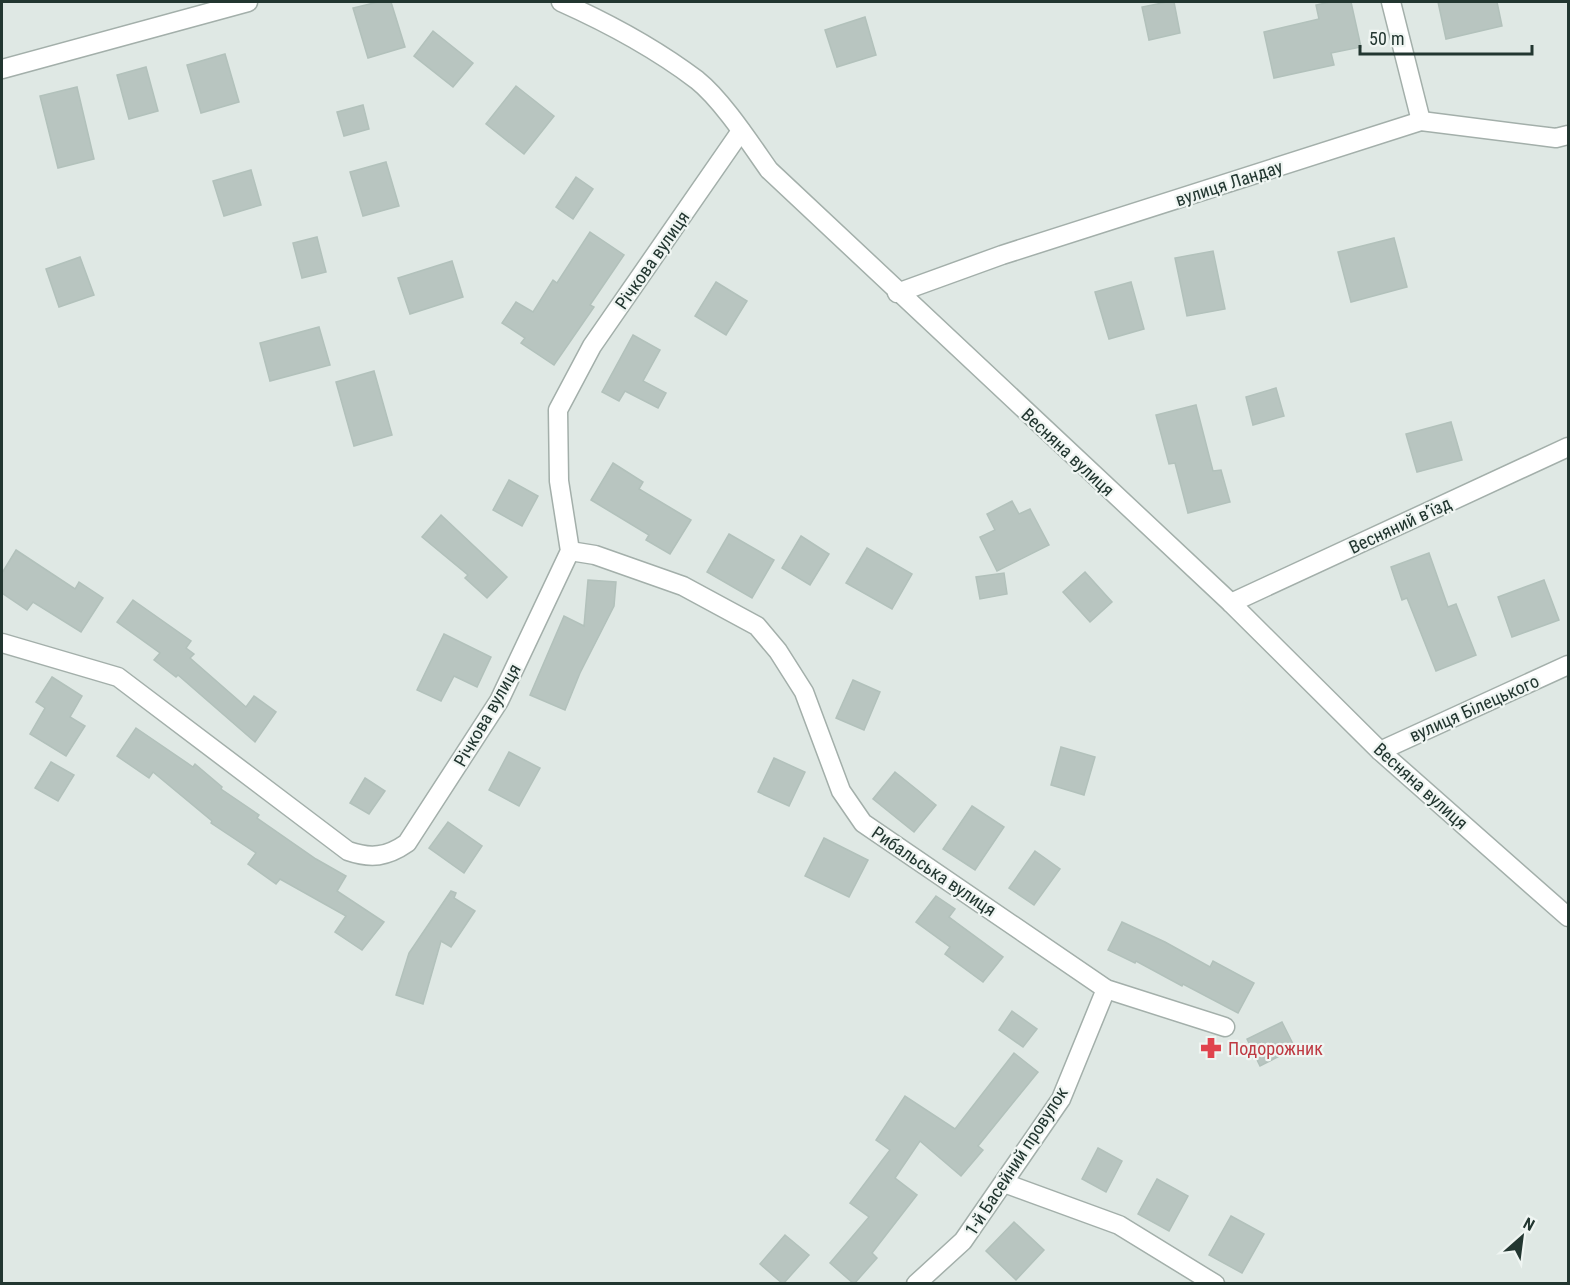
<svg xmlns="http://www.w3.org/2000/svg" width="1570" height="1285" font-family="'Roboto Condensed',sans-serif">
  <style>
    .building { fill: #b8c5c0; stroke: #b2c1bb; stroke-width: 1.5 }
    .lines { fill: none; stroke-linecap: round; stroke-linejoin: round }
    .street-casing { stroke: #a3afaa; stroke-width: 21 }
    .street { stroke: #fff; stroke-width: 18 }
    .labels { text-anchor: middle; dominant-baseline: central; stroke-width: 4.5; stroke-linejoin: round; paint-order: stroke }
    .street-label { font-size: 18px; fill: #223630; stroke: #eff5f2 }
    .health-label { font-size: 18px; fill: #be3a42; stroke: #eff5f2; text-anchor: start }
  </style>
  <rect width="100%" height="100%" fill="#dfe8e4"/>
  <!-- building -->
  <g class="building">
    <path d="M378 2H391L405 47 368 58 353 8Z"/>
    <path d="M1167 2H1174L1180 33 1149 40 1142 7Z"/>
    <path d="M1330 2H1351L1361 47 1331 53 1334 65 1274 78 1264 32 1319 19 1316 5Z"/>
    <path d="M1438 2H1497L1502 26 1446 39Z"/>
    <path d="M865 17 876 55 837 67 825 30Z"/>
    <path d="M433 31 473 63 453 87 414 56Z"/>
    <path d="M225 54 239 102 201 113 187 65Z"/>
    <path d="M146 67 158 111 129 119 117 75Z"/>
    <path d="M516 86 554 116 524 154 486 124Z"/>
    <path d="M77 87 94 159 58 168 40 96Z"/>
    <path d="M363 105 369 129 344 136 337 112Z"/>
    <path d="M386 162 399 206 363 216 350 172Z"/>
    <path d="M251 170 261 205 224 216 213 181Z"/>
    <path d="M576 177 593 189 573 219 556 207Z"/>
    <path d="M590 232 624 255 590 305 594 307 554 365 521 343 525 338 502 323 516 302 533 312 553 280 557 283Z"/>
    <path d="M317 237 326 272 302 278 293 243Z"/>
    <path d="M1394 238 1407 287 1351 302 1338 252Z"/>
    <path d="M1213 251 1225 309 1187 316 1175 258Z"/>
    <path d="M80 257 94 295 59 307 46 269Z"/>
    <path d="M452 261 463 297 410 314 398 278Z"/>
    <path d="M716 282 747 301 726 335 695 316Z"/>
    <path d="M1131 282 1144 329 1109 339 1095 292Z"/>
    <path d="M319 327 330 365 270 381 260 343Z"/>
    <path d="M633 335 660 350 643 381 666 393 658 408 625 391 619 401 602 392Z"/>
    <path d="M374 371 392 435 354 446 336 382Z"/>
    <path d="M1276 388 1284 416 1253 425 1246 397Z"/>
    <path d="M1196 405 1213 471 1221 470 1230 502 1188 513 1175 463 1169 464 1156 415Z"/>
    <path d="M1451 422 1462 460 1417 472 1406 434Z"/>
    <path d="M613 463 643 482 639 489 691 520 670 554 646 540 649 535 591 500Z"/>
    <path d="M509 480 538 496 522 526 493 510Z"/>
    <path d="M1012 501 1019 514 1030 509 1049 545 997 571 980 537 995 530 987 514Z"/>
    <path d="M441 515 507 577 487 598 465 578 468 575 422 537Z"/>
    <path d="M729 534 774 560 752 598 707 572Z"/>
    <path d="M801 536 829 554 810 585 782 568Z"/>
    <path d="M867 548 912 574 892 609 846 583Z"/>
    <path d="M16 550 75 589 79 582 103 598 81 632 33 602 27 610 2 593V573Z"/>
    <path d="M1429 553 1448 607 1456 604 1476 655 1436 671 1407 598 1402 600 1391 567Z"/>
    <path d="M1085 572 1112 602 1090 622 1063 592Z"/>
    <path d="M1004 573 1007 594 980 599 976 577Z"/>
    <path d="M588 580 616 582 614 606 580 673 565 710 530 695 564 616 584 626Z"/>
    <path d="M1544 580 1559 620 1512 637 1498 597Z"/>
    <path d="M133 600 191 641 186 648 194 654 190 658 246 707 254 696 276 712 255 742 178 675 176 677 154 660 160 653 117 622Z"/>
    <path d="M444 634 491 657 477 687 454 676 441 701 417 690Z"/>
    <path d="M52 677 82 696 70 717 85 726 66 756 30 734 45 708 36 702Z"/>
    <path d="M853 680 880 692 864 730 836 718Z"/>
    <path d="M136 728 193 767 195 764 222 787 221 789 259 815 257 818 316 859 346 876 337 891 384 922 362 950 335 932 346 916 280 879 276 884 248 864 256 853 211 823 212 821 153 772 149 778 117 756Z"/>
    <path d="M1061 747 1095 757 1084 795 1051 785Z"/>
    <path d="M509 752 540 768 519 806 489 790Z"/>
    <path d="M774 758 805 772 789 806 758 792Z"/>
    <path d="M51 762 74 775 58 801 35 788Z"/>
    <path d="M895 772 936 805 914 832 873 799Z"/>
    <path d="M365 778 385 791 369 814 350 803Z"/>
    <path d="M972 806 1004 827 975 870 943 849Z"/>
    <path d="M448 822 482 846 464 873 429 848Z"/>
    <path d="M824 838 868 860 849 897 805 876Z"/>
    <path d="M1035 851 1060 869 1034 905 1009 888Z"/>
    <path d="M451 891 456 893 454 898 475 911 451 947 441 941 423 1004 396 995 409 953Z"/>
    <path d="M936 896 955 909 949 917 1003 957 983 982 945 954 950 947 916 922Z"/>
    <path d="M1122 922 1165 942 1210 967 1213 961 1254 983 1238 1013 1183 984 1182 986 1136 961 1135 963 1108 950Z"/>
    <path d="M1012 1011 1037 1029 1023 1047 999 1030Z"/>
    <path d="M1282 1022 1295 1048 1260 1066 1247 1039Z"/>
    <path d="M1014 1053 1038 1072 978 1146 983 1150 961 1176 920 1141 895 1178 917 1195 872 1253 877 1258 854 1284 830 1263 869 1217 850 1203 890 1150 876 1140 905 1096 955 1129Z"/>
    <path d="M1098 1148 1122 1161 1106 1192 1082 1179Z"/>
    <path d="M1157 1179 1188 1196 1169 1231 1138 1214Z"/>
    <path d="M1231 1216 1264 1234 1242 1273 1209 1255Z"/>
    <path d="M1014 1222 1044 1250 1016 1280 986 1251Z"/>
    <path d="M785 1235 809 1255 783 1284 760 1264Z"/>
  </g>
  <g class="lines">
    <defs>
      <g id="street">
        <path d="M561 2C608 23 656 49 697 80 722 100 750 143 769 170L1231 603 1380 751 1568 917"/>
        <path d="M1391 2 1421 121"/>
        <path d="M2 69 248 2"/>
        <path d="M897 293 1002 255 1421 121 1556 138 1568 135"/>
        <path d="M570 551 595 555 683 586 757 626 778 651 804 692 841 791 863 823 1106 989 1225 1027"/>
        <path d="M1231 603 1568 447"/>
        <path d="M2 643 118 677 348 851C371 859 387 857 407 843L499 701 570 551 559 481 558 410 592 346 741 131"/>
        <path d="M1380 751 1568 665"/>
        <path d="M1004 1183 1119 1225 1215 1284"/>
        <path d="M916 1284 963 1241 1061 1099 1106 989"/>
      </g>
    </defs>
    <!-- street casing -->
    <use href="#street" class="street-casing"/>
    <!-- street -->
    <use href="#street" class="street"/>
  </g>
  <!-- icons -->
  <defs>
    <symbol id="pharmacy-bare" viewBox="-9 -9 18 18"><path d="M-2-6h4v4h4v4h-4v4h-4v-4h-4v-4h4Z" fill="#e0444e" stroke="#eff5f2" stroke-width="2.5" paint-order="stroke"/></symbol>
  </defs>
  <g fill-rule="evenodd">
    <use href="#pharmacy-bare" x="1196" y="1033" width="30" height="30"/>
  </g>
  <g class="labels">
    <!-- street labels -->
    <g class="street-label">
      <text transform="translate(1229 183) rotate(-18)">вулиця Ландау</text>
      <text transform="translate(652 260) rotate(-55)">Річкова вулиця</text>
      <text transform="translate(1068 452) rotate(43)">Весняна вулиця</text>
      <text transform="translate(1400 525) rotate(-25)">Весняний вʼїзд</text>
      <text transform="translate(1474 708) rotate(-24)">вулиця Білецького</text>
      <text transform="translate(487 715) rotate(-60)">Річкова вулиця</text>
      <text transform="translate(1421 786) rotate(42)">Весняна вулиця</text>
      <text transform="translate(934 871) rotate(34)">Рибальська вулиця</text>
      <text transform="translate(1016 1161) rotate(-57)">1-й Басейний провулок</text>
    </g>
    <!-- health labels -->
    <g class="health-label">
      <text x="1228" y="1048">Подорожник</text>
    </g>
  </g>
  <!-- border -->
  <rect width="1570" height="1285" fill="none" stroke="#223630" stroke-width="6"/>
  <!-- north arrow -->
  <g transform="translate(1522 1237) rotate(28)" stroke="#eff5f2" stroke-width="4.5" paint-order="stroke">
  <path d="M0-4.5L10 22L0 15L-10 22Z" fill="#223630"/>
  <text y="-9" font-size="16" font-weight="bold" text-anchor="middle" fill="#223630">N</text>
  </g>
  <!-- scale -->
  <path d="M1360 45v9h172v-9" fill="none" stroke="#223630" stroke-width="3"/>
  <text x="1369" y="45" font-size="18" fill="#223630" stroke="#eff5f2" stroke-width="4.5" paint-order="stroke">50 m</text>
</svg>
